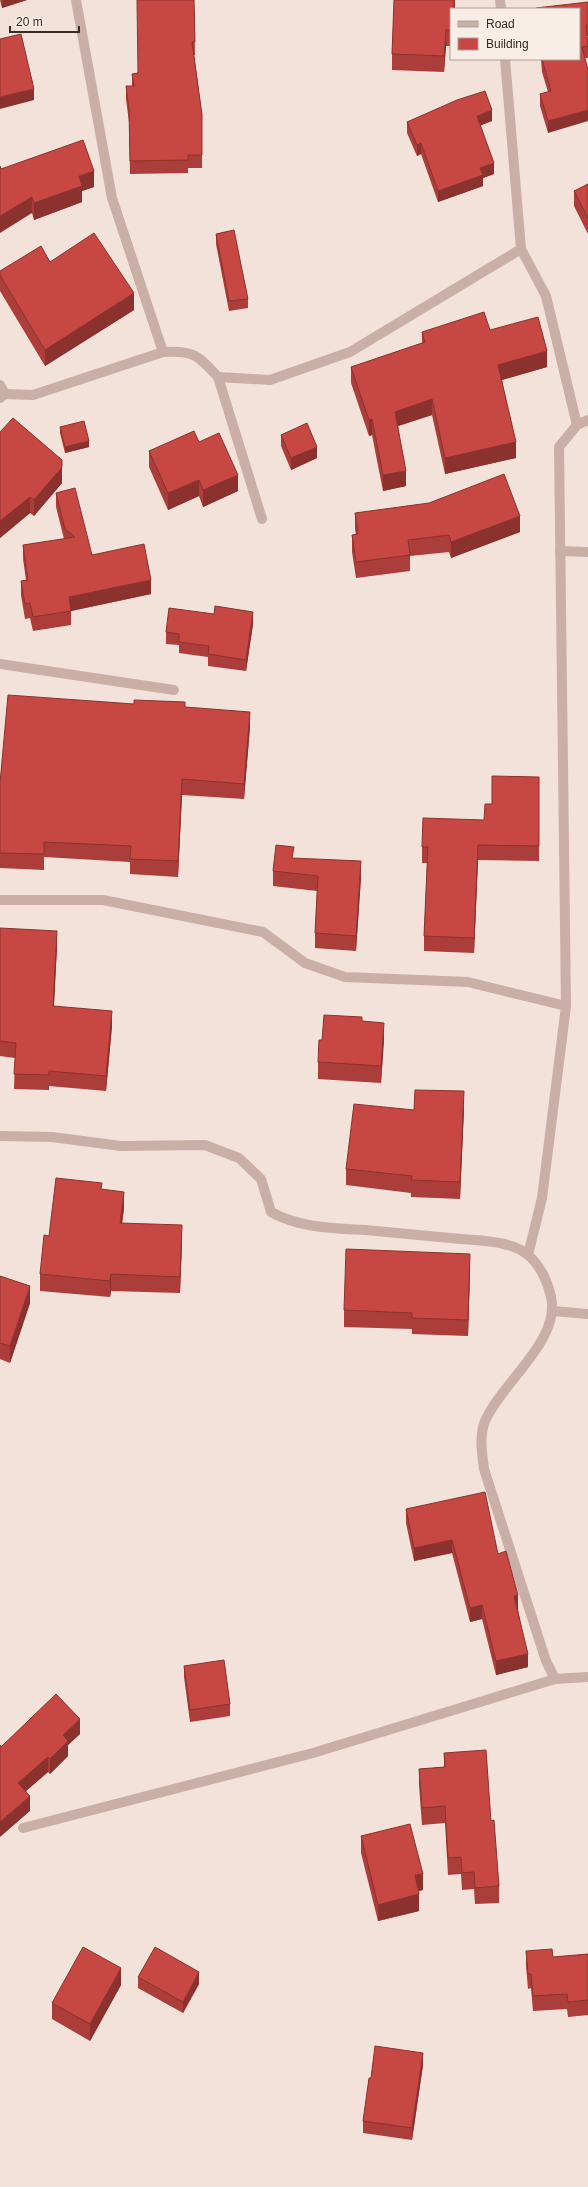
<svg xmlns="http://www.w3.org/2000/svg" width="588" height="2187" font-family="Helvetica,sans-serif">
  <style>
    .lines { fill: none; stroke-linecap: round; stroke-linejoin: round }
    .minor { stroke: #caafa6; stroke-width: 10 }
    .wall { fill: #ab3d3a }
    .shaded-wall { fill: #8b322f }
    .building { fill: #c74743; stroke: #8b322f }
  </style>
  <rect width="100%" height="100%" fill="#f2e2da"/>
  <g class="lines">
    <!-- minor -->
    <g class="minor">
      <path d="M76 0 112 198 163 352"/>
      <path d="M500 0 501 9"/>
      <path d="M505 59 521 249 546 296 577 425 559 447 566 1006"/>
      <path d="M218 377 270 380 350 352 521 249"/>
      <path d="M0 385 5 394 0 398"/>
      <path d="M5 394 33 395 163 352C193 350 198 355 218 377L262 519"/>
      <path d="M577 425 588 420"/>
      <path d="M560 551 588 552"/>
      <path d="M0 664 174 690"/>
      <path d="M0 900H103L263 932 305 963 345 977 468 982 566 1006 542 1198 528 1255"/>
      <path d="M0 1136 52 1137 121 1146 205 1145 239 1158 261 1179 271 1212C300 1228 332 1228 365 1230 397 1233 429 1236 461 1239 482 1241 512 1241 528 1255 540 1265 548 1282 551 1297 561 1340 502 1382 485 1421 479 1437 482 1453 484 1469L546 1661 555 1679 588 1677"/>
      <path d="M553 1311 588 1314"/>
      <path d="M23 1828 313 1753 555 1679"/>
    </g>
  </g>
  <!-- wall -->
  <g class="wall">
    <path d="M0 0H27L2 8Z"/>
    <path d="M194 0 195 55H194L202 115V168H188V173L130 174 129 122 126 99V86H132V74L137 73Z"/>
    <path d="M394 0H455V9H451V46H446L444 72 392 70V54Z"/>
    <path d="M588 2V36H587L588 46V58H585L548 133 540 106V94L548 92 542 72 541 59H579Z"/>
    <path d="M492 121 480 125 494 174 483 178V186L438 202 421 154 417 156 407 133V122Z"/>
    <path d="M1 169 94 187 82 191V202L34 220 32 213Z"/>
    <path d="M588 184V234L574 206V191Z"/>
    <path d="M216 234 248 299V308L229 311 216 244Z"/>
    <path d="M50 262 134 310 45 366 0 291V271Z"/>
    <path d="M490 330 547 367 502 380 516 458 445 474 432 415 398 426 406 486 383 491 372 435 369 436 351 383V367L422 343V332Z"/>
    <path d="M60 427 89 447 65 453 60 433Z"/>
    <path d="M0 432 62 483 34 516 30 513 0 538Z"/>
    <path d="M281 435 317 458 291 470 281 446Z"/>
    <path d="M199 442 238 491 203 507 199 496 168 510 149 467V451Z"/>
    <path d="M56 493 92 555 151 594 71 611V625L33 631 30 618 25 619 21 595V581L26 580 23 559V545L64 539 56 507Z"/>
    <path d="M355 513 520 532 451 558 449 552 410 556V571L356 578 352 552V535H356L355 529Z"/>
    <path d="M253 624 246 671 208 666V657L179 653V645L166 644V632Z"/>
    <path d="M134 704 185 707 250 727 244 799 182 795 178 877 130 874V862L44 857V870L0 868V783Z"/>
    <path d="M539 777V861L478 860 474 953 424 951V936L427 863H422V847L484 820 492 804Z"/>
    <path d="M294 858 361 877 356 951 315 948V933L317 891 273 886V871Z"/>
    <path d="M0 928 57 946 54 1006 112 1026 106 1091 49 1086V1090L14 1089 15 1058 0 1056Z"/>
    <path d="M362 1021 384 1039 381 1083 318 1079V1062L322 1040Z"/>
    <path d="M464 1108 460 1199 411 1197V1193L346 1185V1169L414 1110Z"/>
    <path d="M102 1189 124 1208 122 1223 182 1242 180 1293 111 1291 110 1297 40 1291V1274L49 1236Z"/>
    <path d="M470 1270 468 1336 412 1334V1329L344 1327V1310Z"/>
    <path d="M0 1276 30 1303 10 1363 0 1359Z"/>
    <path d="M406 1509 498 1554 518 1609 528 1667 496 1675 482 1619 470 1622 452 1553 414 1561 406 1523Z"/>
    <path d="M184 1666 230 1704V1716L190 1722 184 1677Z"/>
    <path d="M80 1734 68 1745V1756L50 1774 48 1772 26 1791 30 1811 1 1747Z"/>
    <path d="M444 1753 491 1821 499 1886V1903L475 1904 474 1889 462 1890 461 1874 448 1875 445 1823 422 1825 419 1785V1769L444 1767Z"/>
    <path d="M361 1836 423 1890 418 1891 419 1911 378 1921 361 1853Z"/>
    <path d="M526 1951 553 1957 588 1954V2015L568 2017 567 2009 533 2011 531 1988 528 1989 526 1966Z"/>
    <path d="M138 1977 199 1984 183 2013 138 1988Z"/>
    <path d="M121 1985 90 2041 52 2019V2003Z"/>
    <path d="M423 2065 412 2140 363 2133V2121L371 2078Z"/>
  </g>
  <!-- shaded-wall -->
  <g class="shaded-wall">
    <path d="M2 0H27L2 8Z"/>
    <path d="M446 30V46L444 72V56Z"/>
    <path d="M34 89V100L0 109V97Z"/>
    <path d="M492 110V121L477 127V116Z"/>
    <path d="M588 110V121L548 133V121Z"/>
    <path d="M421 143V154L417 156V145Z"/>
    <path d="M494 163V174L483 178V186L438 202V191L480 168Z"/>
    <path d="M94 171V187L82 191V202L34 220V203L79 176Z"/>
    <path d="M32 197V213L0 233V216Z"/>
    <path d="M134 293V310L45 366V350Z"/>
    <path d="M547 351V367L498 381V365Z"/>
    <path d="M432 399V415L395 427V412Z"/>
    <path d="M372 419V435L369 436V420Z"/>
    <path d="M89 441V447L65 453V447Z"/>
    <path d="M516 442V458L445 474V458Z"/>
    <path d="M317 447V458L291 470V458Z"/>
    <path d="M62 467V483L34 516V500Z"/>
    <path d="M406 471V486L383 491V475Z"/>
    <path d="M238 475V491L203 507V490Z"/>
    <path d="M199 480V496L168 510V493Z"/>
    <path d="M30 497V513L0 538V521Z"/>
    <path d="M520 516V532L451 558V542Z"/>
    <path d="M151 580V594L71 611 69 597Z"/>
    <path d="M253 612V624L246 671V660Z"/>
    <path d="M250 712V727L244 799V784Z"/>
    <path d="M182 779V795L178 877V861Z"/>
    <path d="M478 845V860L474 953V938Z"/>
    <path d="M361 861V877L356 951V936Z"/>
    <path d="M57 931V946L53 1021V1006Z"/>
    <path d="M112 1011V1026L106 1091V1076Z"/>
    <path d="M384 1023V1039L381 1083V1066Z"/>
    <path d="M464 1091V1108L460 1199V1182Z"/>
    <path d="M124 1192V1208L120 1240V1223Z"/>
    <path d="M182 1225V1242L180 1293V1277Z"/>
    <path d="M470 1254V1270L468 1336V1320Z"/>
    <path d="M111 1274V1291L110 1297V1281Z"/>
    <path d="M30 1286V1303L10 1363V1346Z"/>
    <path d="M452 1540V1553L414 1561V1548Z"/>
    <path d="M518 1595V1609L514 1610V1596Z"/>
    <path d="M482 1605V1619L470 1622V1608Z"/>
    <path d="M528 1654V1667L496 1675V1661Z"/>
    <path d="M80 1719V1734L68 1745V1756L50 1774V1759L63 1735Z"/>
    <path d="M48 1757V1772L18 1798V1783Z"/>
    <path d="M30 1796V1811L0 1837V1822Z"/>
    <path d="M423 1874V1890L415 1892V1875Z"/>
    <path d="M419 1894V1911L378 1921V1905Z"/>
    <path d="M121 1968V1985L90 2041V2024Z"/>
    <path d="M199 1972V1984L183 2013V2002Z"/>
    <path d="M423 2053V2065L412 2140V2128Z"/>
  </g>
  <!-- building -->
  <g class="building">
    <path d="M137 0H194L195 42H192L202 115V155H188V160L130 161 129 109 126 86H134L132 74 138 73Z"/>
    <path d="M394 0H454V9H451V30H446L444 56 392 54Z"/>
    <path d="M588 2V25H586L588 46 582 47 588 70V110L548 121 540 94 551 91 542 59H579V9H536V8Z"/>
    <path d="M21 34 34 89 0 97V39Z"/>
    <path d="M485 91 492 110 477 116 494 163 480 168 483 175 438 191 421 143 417 145 407 122 457 100Z"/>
    <path d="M83 140 94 171 79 176 82 186 34 203 32 197 0 216V166L1 169Z"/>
    <path d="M588 184V218L574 191Z"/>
    <path d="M234 230 248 299 229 301 216 234Z"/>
    <path d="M94 233 134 293 45 350 0 275V271L41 246 50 262Z"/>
    <path d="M484 312 490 330 538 317 547 351 498 365 516 442 445 458 432 399 395 412 406 471 383 475 372 419 369 420 351 367 425 342 422 332Z"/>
    <path d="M13 418 62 460V467L34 500 30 497 0 521V432Z"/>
    <path d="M84 421 89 441 65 447 60 427Z"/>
    <path d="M307 423 317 447 291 458 281 435Z"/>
    <path d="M194 431 199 442 219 433 238 475 203 490 199 480 168 493 149 451Z"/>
    <path d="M504 474 520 516 451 542 449 535 408 540 410 555 356 562 352 535 358 534 355 513 429 503Z"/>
    <path d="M75 488 92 555 144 544 151 580 69 597 71 611 33 617 30 603 25 604 21 581 28 580 23 545 75 537 65 529 56 493Z"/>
    <path d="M215 606 253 612 246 660 208 654 209 646 179 642V634L166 632 169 608 214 614Z"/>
    <path d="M8 695 134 704V700L185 702V707L250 712 244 784 182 779 178 861 130 859 131 846 44 842V854L0 853V783Z"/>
    <path d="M492 776 539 777V846L478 845 474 938 424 936 428 847H422L423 818 484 820 485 804H492Z"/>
    <path d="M276 845 294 847 292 858 361 861 356 936 315 933 318 876 273 871Z"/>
    <path d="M0 928 57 931 53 1006 112 1011 106 1076 49 1071V1075L14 1074 16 1043 0 1041Z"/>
    <path d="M324 1015 362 1017V1021L384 1023 381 1066 318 1062 319 1040H322Z"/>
    <path d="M415 1090 464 1091 460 1182 411 1180 412 1176 346 1169 354 1104 414 1110Z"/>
    <path d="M56 1178 102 1183 101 1189 124 1192 120 1223 182 1225 180 1277 111 1274 110 1281 40 1274 44 1235 49 1236Z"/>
    <path d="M346 1249 470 1254 468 1320 412 1318V1313L344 1310Z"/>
    <path d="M0 1276 30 1286 10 1346 0 1343Z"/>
    <path d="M485 1492 498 1554 506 1551 518 1595 514 1596 528 1654 496 1661 482 1605 470 1608 452 1540 414 1548 406 1509Z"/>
    <path d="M224 1660 230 1704 190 1710 184 1666Z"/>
    <path d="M56 1694 80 1719 63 1735 68 1741 50 1759 48 1757 18 1783 30 1796 0 1822V1745L1 1747Z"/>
    <path d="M486 1750 491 1821 494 1820 499 1886 475 1888 474 1872 462 1873 461 1857 448 1858 445 1806 422 1808 419 1769 445 1767 444 1753Z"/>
    <path d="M410 1824 423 1874 415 1875 419 1894 378 1905 361 1836Z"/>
    <path d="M83 1947 121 1968 90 2024 52 2003Z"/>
    <path d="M155 1947 199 1972 183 2002 138 1977Z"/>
    <path d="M552 1949 553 1957 588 1954V2000L568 2002 567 1994 533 1996 531 1974H528L526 1951Z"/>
    <path d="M375 2046 423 2053 412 2128 363 2121 369 2078H371Z"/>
  </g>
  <!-- legend -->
  <rect x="450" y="8" width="130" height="52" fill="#f9ede7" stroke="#ab9f9a"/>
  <rect x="458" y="21" width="20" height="6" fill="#caafa6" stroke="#ab9f9a"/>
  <text x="486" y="28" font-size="12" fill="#362927">Road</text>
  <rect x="458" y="38" width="20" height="12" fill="#c74743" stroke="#ab9f9a"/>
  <text x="486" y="48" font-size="12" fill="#362927">Building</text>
  <!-- scale -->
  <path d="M10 26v6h69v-6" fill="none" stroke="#362927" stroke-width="2"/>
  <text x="16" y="26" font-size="12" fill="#362927" stroke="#f9ede7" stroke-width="3" paint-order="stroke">20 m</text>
</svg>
